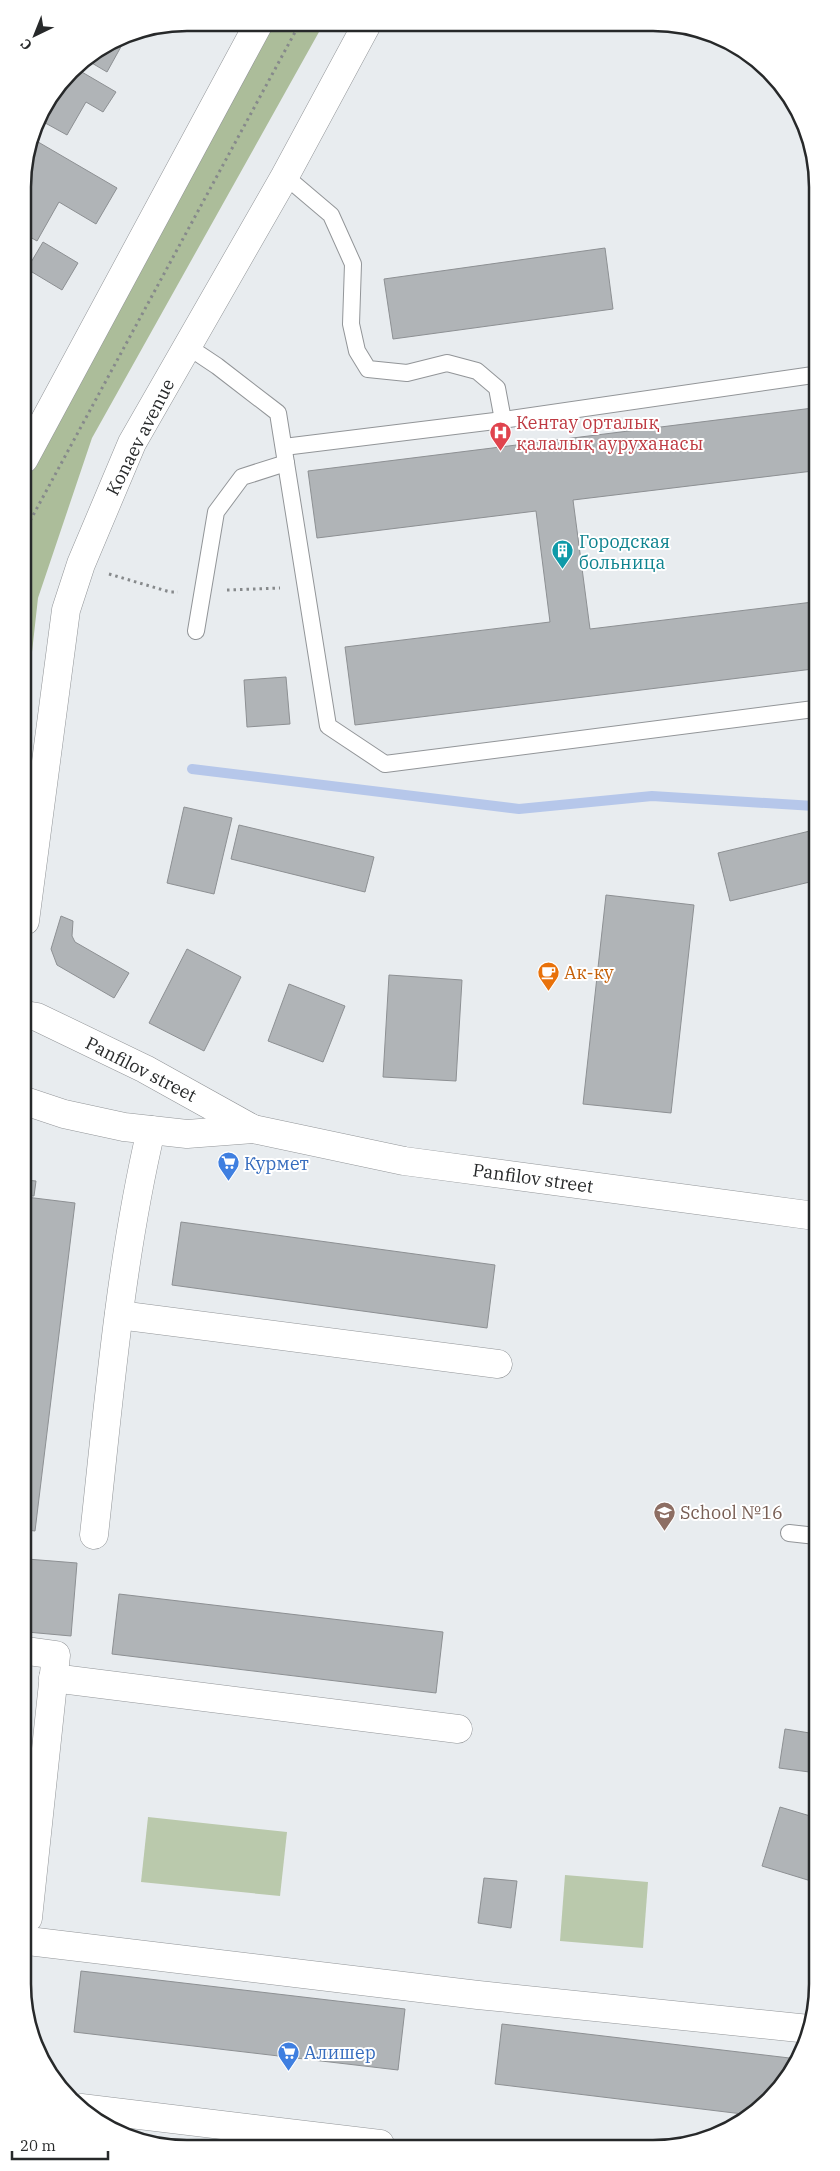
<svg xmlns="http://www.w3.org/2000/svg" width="840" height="2171" font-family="'IBM Plex Serif',serif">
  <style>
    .green { fill: #bac9ac }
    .forest { fill: #acbd9a }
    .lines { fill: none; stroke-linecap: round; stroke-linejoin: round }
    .stream { stroke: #b6c7ea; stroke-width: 10 }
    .building { fill: #b0b4b7; stroke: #8d9093 }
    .service-casing { stroke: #929598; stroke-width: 18 }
    .minor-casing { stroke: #929598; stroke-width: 29 }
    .path { stroke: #86898b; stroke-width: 3; stroke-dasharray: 2.5 4; stroke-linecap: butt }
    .service { stroke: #fff; stroke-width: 16 }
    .minor { stroke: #fff; stroke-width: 28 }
    .labels { text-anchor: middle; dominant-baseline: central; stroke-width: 4; stroke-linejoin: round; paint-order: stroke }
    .health-label { font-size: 18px; fill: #be3a42; stroke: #fff; text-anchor: start }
    .street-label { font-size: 18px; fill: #27292a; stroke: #fff }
    .culture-label { font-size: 18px; fill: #0d838f; stroke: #fff; text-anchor: start }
    .food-label { font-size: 18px; fill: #c56008; stroke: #fff; text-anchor: start }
    .shop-label { font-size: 18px; fill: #366cbe; stroke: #fff; text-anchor: start }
    .education-label { font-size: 18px; fill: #785e54; stroke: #fff; text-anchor: start }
    .rim { fill: none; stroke: #27292a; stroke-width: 2.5 }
  </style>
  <rect width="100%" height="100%" fill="#e8ecef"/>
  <!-- green -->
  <g class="green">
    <path d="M148 1817 287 1832 280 1896 141 1882Z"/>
    <path d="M565 1875 648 1882 643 1948 560 1941Z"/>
  </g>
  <!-- forest -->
  <path class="forest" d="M271 23H324L92 438 38 598 24 724V474Z"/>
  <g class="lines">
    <!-- stream -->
    <path class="stream" d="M192 769 519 809 652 796 814 806"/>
  </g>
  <!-- building -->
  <g class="building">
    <path d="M128 34 107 72 85 59 124 35Z"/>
    <path d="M75 68 116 92 103 112 86 102 67 135 38 119Z"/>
    <path d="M33 139 117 188 96 224 59 202 37 241 23 233V176Z"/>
    <path d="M43 242 78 263 62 290 27 269Z"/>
    <path d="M605 248 613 309 393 339 384 279Z"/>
    <path d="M813 408V471L573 500 590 629 813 602V669L355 725 345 647 550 622 536 511 317 538 308 471Z"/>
    <path d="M286 677 290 724 247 727 244 680Z"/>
    <path d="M184 807 232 818 214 894 167 883Z"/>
    <path d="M239 825 374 857 365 892 231 859Z"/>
    <path d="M814 830V881L730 901 718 853Z"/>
    <path d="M606 895 694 905 671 1113 583 1104Z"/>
    <path d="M61 916 73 921 72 936 75 942 129 973 114 998 57 965 51 949Z"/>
    <path d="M187 949 241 977 204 1051 149 1023Z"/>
    <path d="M389 975 462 980 456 1081 383 1077Z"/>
    <path d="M289 984 345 1006 323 1062 268 1041Z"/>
    <path d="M26 1180 36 1181 34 1196H26Z"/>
    <path d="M26 1197 75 1203 35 1531 27 1530Z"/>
    <path d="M181 1222 495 1265 487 1328 172 1285Z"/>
    <path d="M27 1559 77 1563 71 1636 27 1632Z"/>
    <path d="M119 1594 443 1632 436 1693 112 1654Z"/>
    <path d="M785 1729 816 1734 817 1773 779 1768Z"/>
    <path d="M780 1807 817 1818V1861L811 1881 762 1866Z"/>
    <path d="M484 1878 517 1881 511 1928 478 1923Z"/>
    <path d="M81 1971 405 2009 398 2070 74 2032Z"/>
    <path d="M502 2024 798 2059 777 2092 751 2115 495 2084Z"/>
  </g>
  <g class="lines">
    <defs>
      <g id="service">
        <path d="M285 176 331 215 353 264 351 324 357 351 368 369 407 373 447 363 477 371 497 388 503 420"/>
        <path d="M187 346 217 366 278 413 328 726 385 764 814 709"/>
        <path d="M284 447 503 420 813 375"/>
        <path d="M196 631 216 512 242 477 286 463"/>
        <path d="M789 1533 816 1536"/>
      </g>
      <g id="minor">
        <path d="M24 459 259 23"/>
        <path d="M25 921 66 610 81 564 132 443 285 176 367 24"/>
        <path d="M25 1015 37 1017 145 1069 253 1129"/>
        <path d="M25 1101 64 1114 124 1127 187 1134 253 1129 404 1161 815 1216"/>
        <path d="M119 1315 498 1364"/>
        <path d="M94 1535C109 1400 120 1263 151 1130"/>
        <path d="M27 1651 56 1655 28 1918"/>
        <path d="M53 1678 458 1729"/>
        <path d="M28 1941 478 1995 809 2029"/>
        <path d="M81 2108 380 2144"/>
      </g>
    </defs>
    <!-- service casing -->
    <use href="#service" class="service-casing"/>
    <!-- minor casing -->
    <use href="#minor" class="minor-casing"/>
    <!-- path -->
    <g class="path">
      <path d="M24 532 300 23"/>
      <path d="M109 574 170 592H178"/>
      <path d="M227 590 280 588"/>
    </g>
    <!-- service -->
    <use href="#service" class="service"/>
    <!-- minor -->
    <use href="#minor" class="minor"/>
  </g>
  <!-- icons -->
  <defs>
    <symbol id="hospital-pin" viewBox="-11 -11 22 30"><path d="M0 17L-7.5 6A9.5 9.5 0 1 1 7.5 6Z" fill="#e0444e" stroke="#fff"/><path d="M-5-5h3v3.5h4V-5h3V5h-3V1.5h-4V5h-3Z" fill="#fff"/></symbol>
    <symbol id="building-pin" viewBox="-11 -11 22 30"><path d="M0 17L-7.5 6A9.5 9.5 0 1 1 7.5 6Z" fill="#0f9aa8" stroke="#fff"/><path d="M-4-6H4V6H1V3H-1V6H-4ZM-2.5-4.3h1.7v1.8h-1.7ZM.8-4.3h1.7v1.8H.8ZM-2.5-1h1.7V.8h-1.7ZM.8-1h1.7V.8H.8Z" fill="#fff"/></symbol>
    <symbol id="cafe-pin" viewBox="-11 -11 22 30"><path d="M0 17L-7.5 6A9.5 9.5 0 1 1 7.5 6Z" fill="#e8710a" stroke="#fff"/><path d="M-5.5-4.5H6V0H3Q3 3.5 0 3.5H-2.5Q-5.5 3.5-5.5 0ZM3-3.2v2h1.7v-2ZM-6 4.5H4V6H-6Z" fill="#fff"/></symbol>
    <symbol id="supermarket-pin" viewBox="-11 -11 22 30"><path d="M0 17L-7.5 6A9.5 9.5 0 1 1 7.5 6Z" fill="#3f7fe0" stroke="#fff"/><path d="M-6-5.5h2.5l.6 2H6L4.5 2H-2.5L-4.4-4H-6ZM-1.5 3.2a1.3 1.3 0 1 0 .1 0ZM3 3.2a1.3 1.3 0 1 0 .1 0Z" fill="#fff"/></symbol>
    <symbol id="school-pin" viewBox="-11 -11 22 30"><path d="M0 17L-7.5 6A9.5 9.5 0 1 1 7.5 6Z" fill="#8d6e63" stroke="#fff"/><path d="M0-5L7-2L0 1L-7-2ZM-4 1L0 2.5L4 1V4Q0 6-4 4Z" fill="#fff"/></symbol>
  </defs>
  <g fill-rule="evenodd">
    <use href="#hospital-pin" x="488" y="420" width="25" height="34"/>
    <use href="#building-pin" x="550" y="538" width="25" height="34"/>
    <use href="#cafe-pin" x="536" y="960" width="25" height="34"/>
    <use href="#supermarket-pin" x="216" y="1150" width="25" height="34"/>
    <use href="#school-pin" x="652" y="1500" width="25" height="34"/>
    <use href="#supermarket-pin" x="276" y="2040" width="25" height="34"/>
  </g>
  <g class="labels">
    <!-- health labels -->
    <g class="health-label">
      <text x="516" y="422">Кентау орталық<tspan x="516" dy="21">қалалық ауруханасы</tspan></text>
    </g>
    <!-- street labels -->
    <g class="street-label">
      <text transform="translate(140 437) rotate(-63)">Konaev avenue</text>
      <text transform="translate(141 1069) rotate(27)">Panfilov street</text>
      <text transform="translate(533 1178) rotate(8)">Panfilov street</text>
    </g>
    <!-- culture labels -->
    <g class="culture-label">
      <text x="579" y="541">Городская<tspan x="579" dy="21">больница</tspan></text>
    </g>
    <!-- food labels -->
    <g class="food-label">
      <text x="564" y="972">Ак-ку</text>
    </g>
    <!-- shop labels -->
    <g class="shop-label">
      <text x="244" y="1163">Курмет</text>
      <text x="304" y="2052">Алишер</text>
    </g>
    <!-- education labels -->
    <g class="education-label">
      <text x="680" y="1512">School №16</text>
    </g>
  </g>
  <!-- crop -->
  <path d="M0 0H840V2171H0ZM187 31H653A156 156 0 0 1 809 187V1984A156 156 0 0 1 653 2140H187A156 156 0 0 1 31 1984V187A156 156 0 0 1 187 31Z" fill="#fff" fill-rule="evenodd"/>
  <path class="rim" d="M187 31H653A156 156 0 0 1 809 187V1984A156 156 0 0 1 653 2140H187A156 156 0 0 1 31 1984V187A156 156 0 0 1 187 31Z"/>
  <!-- north arrow -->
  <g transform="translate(35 35) rotate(223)" stroke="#ffffff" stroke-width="4" paint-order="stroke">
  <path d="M0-4L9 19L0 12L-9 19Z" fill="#27292a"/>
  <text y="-8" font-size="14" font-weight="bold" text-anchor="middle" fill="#27292a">С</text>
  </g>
  <!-- scale -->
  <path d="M12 2151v8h96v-8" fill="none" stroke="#27292a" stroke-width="2.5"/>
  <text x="20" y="2151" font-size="15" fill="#27292a" stroke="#ffffff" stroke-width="4" paint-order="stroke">20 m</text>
</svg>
